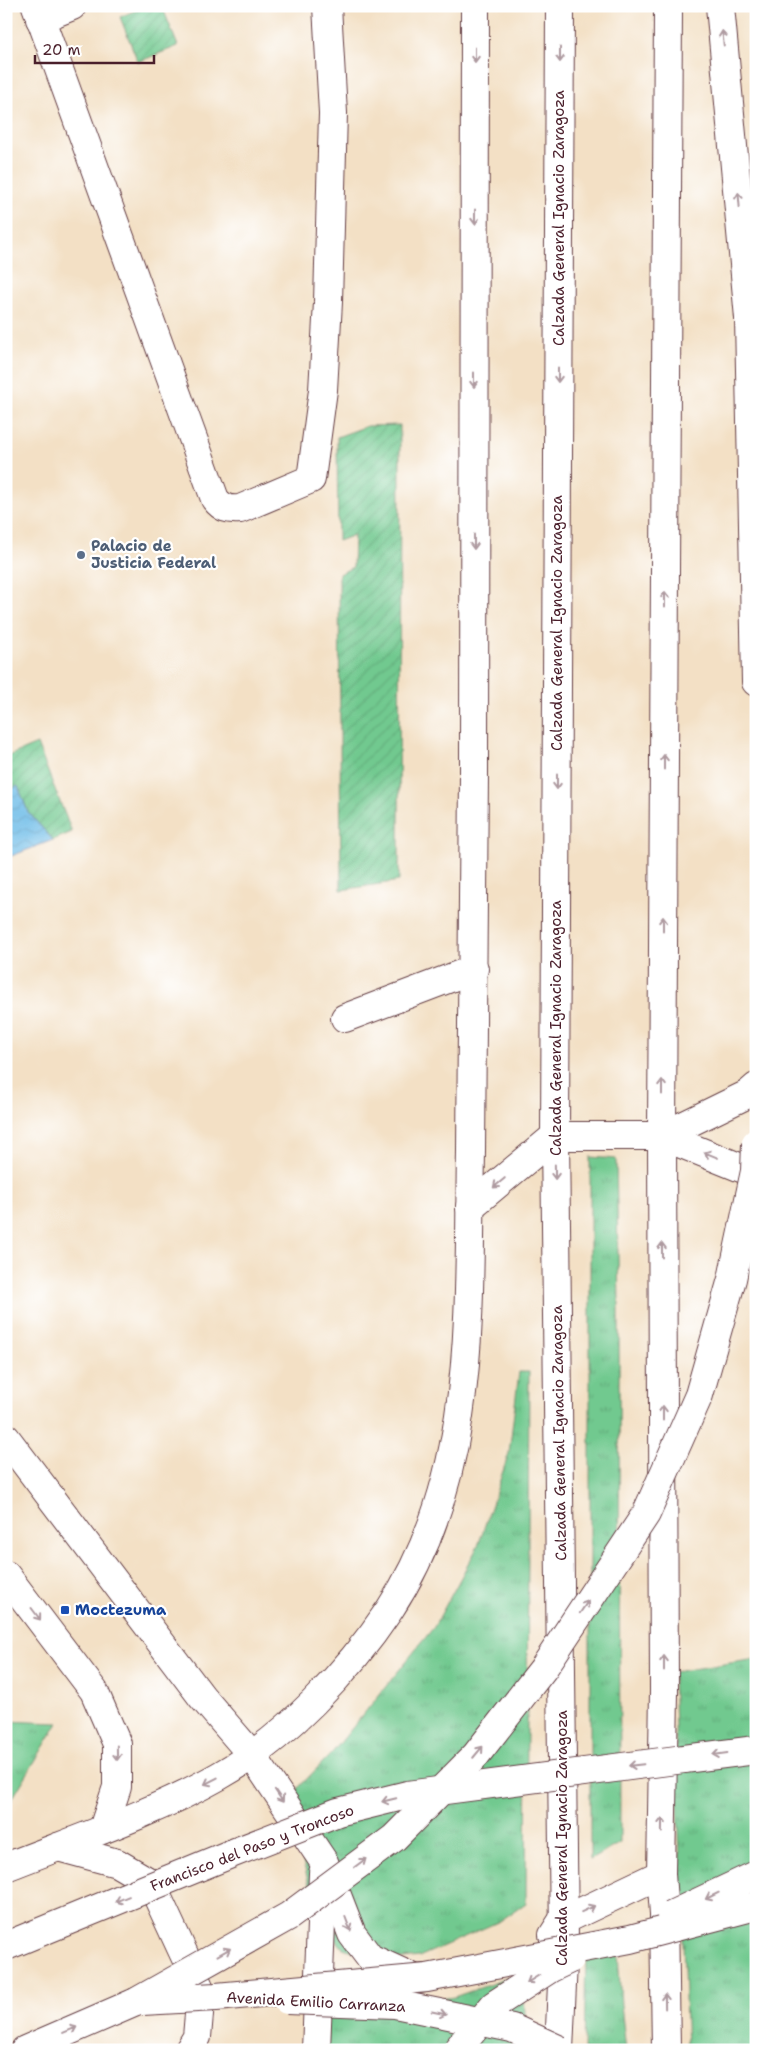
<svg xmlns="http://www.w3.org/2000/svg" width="762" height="2056" font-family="'Shantell Sans',sans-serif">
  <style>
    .grass { fill: url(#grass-tufts); stroke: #5e745d }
    .garden { fill: url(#garden-furrows); stroke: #5e745d }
    .water { fill: url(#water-waves); stroke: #5b6d89 }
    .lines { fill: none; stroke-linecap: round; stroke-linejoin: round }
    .minor-casing { stroke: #633c42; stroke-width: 30 }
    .major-casing { stroke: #633c42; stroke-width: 30 }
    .highway-casing { stroke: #633c42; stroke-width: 30 }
    .minor { stroke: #fff; stroke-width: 28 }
    .major { stroke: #fff; stroke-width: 28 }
    .highway { stroke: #fff; stroke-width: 28 }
    .minor-bridge-casing { stroke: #633c42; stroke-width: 30; stroke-linecap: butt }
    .highway-bridge-casing { stroke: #633c42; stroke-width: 30; stroke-linecap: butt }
    .minor-bridge { stroke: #fff; stroke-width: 28 }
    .highway-bridge { stroke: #fff; stroke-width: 28 }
    .oneway { stroke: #ae9aa0 }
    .service-dot { fill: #5c6f8a; stroke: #fff; stroke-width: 2 }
    .transit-dot { fill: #1a4fb4; stroke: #fff; stroke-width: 2 }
    .labels { text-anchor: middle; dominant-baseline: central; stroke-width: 4.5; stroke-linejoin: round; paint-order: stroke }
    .street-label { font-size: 15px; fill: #4a1f2b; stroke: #fff }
    .service-label { font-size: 15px; font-weight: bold; fill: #4e5e75; stroke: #fff; text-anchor: start }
    .transit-label { font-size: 15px; font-weight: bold; fill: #164399; stroke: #fff; text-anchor: start }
  </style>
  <defs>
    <pattern id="grass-tufts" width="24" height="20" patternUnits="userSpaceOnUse" patternTransform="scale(1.25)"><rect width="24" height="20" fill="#71c98f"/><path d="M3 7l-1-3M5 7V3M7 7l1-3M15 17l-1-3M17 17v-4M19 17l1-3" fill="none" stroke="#63ac7c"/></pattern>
    <pattern id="garden-furrows" width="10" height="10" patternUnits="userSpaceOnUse" patternTransform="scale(1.25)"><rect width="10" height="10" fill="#71c98f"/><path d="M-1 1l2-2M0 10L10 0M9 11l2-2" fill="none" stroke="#63ac7c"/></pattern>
    <pattern id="water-waves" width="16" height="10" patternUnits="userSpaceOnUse" patternTransform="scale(1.25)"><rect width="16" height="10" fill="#6cbbe7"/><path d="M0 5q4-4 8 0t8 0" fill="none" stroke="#5fa0c6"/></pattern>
  </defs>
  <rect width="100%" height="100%" fill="#fff"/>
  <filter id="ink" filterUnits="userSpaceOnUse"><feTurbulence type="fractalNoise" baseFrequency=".02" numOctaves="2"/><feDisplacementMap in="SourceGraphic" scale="10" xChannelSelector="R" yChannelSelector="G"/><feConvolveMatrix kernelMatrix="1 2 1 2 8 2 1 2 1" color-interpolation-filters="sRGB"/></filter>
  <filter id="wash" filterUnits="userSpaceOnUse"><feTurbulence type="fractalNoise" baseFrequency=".0096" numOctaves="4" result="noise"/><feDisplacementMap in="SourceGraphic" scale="20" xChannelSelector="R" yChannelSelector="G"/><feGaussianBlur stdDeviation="1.12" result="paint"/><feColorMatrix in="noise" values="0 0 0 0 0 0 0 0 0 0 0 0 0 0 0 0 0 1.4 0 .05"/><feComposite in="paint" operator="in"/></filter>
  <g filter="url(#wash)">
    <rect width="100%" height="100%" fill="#f3e0c5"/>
    <!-- grass -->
    <g class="grass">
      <path d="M590 1157 616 1159 619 1302 620 1843 590 1860Z"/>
      <path d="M519 1372H529L526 1903 500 1921 419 1957 388 1961 343 1948 318 1920 303 1861 297 1789 332 1753 434 1627 478 1546 509 1453Z"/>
      <path d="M756 1659V2050H687L673 1672Z"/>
      <path d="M6 1721 58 1723 6 1809Z"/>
      <path d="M617 1934 621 2005 626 2050H584L586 1955Z"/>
      <path d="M514 1976 524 1995 527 2050H328L324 1982 370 2009 454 1997Z"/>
    </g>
    <!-- garden -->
    <g class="garden">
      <path d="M146 6H162L178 46 138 62 120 17Z"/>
      <path d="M400 425 399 881 341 890 339 574 353 567 354 535 338 541 337 437 367 426Z"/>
      <path d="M37 744 72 832 53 840 28 812 18 787 6 791V757Z"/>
    </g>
    <!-- water -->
    <path class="water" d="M18 786 28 812 53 840 6 858V791Z"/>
  </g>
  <g filter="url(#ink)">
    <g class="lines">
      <defs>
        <g id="minor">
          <path d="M36 6 215 499C222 508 228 510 240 509L311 479 323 390 328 302 333 113 327 6"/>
          <path d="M40 19 72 6"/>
          <path d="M345 1018 474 969"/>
          <path d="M6 1438 202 1697 252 1755"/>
          <path d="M6 1575 94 1691 117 1744V1787L103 1829"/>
        </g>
        <g id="major">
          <path d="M662 1136 748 1094 756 1087"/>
          <path d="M470 1207 555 1136H662L756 1174"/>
          <path d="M252 1755 324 1862 352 1934 370 1958 416 1979 425 1978"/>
          <path d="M58 1847 117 1863 151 1883 201 1991 197 2037 189 2050"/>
          <path d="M6 1867C77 1839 152 1814 219 1776 285 1739 348 1672 390 1609 479 1473 468 1305 471 1151 473 1025 474 899 474 773 474 517 475 262 475 6"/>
          <path d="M553 1935 562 1921 661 1874"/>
          <path d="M316 2050 323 1873"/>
          <path d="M559 2050 564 1940 555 1136 560 6"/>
          <path d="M666 2050 664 1914 661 1874 664 1691 662 1136 668 6"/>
        </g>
        <g id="highway">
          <path d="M720 6 749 318 756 682"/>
          <path d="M684 1759 756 1750"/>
          <path d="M25 2050 136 2002"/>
        </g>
      </defs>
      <!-- minor casing -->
      <use href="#minor" class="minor-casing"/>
      <!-- major casing -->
      <use href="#major" class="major-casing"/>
      <!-- highway casing -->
      <use href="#highway" class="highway-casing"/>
      <!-- minor -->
      <use href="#minor" class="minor"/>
      <!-- major -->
      <use href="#major" class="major"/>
      <!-- highway -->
      <use href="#highway" class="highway"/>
      <defs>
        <path id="minor-bridge" d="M287 2000 395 2004 512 2028 560 2050"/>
        <g id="highway-bridge">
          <path d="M671 1915 756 1875"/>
          <path d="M6 1946 233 1853 338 1812 407 1795 684 1759"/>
          <path d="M142 2001 216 1997 427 1978 630 1939 756 1906"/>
          <path d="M136 2002 289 1916 394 1838 476 1755 543 1669 646 1514 699 1395 732 1279 755 1171 756 1143"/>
          <path d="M457 2050 494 2005 551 1968 570 1959"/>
        </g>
      </defs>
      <!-- minor-bridge casing -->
      <use href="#minor-bridge" class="minor-bridge-casing"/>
      <!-- highway-bridge casing -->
      <use href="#highway-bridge" class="highway-bridge-casing"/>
      <!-- minor-bridge -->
      <use href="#minor-bridge" class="minor-bridge"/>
      <!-- highway-bridge -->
      <use href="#highway-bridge" class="highway-bridge"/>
    </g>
    <!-- one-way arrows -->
    <defs><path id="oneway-shaft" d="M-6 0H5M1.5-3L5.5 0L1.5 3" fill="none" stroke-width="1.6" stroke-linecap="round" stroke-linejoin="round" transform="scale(1.25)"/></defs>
    <g class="oneway">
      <use href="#oneway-shaft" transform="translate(723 38) rotate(-96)"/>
      <use href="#oneway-shaft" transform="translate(475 55) rotate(90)"/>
      <use href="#oneway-shaft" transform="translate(560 55) rotate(90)"/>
      <use href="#oneway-shaft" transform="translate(739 200) rotate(-95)"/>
      <use href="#oneway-shaft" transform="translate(475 217) rotate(90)"/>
      <use href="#oneway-shaft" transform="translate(558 375) rotate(90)"/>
      <use href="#oneway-shaft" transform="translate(474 380) rotate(90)"/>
      <use href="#oneway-shaft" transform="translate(474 542) rotate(90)"/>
      <use href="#oneway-shaft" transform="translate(665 599) rotate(-90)"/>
      <use href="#oneway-shaft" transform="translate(664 762) rotate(-90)"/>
      <use href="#oneway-shaft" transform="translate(557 782) rotate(90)"/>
      <use href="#oneway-shaft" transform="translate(663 924) rotate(-90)"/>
      <use href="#oneway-shaft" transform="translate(662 1087) rotate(-90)"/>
      <use href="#oneway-shaft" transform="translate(711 1155) rotate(-158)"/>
      <use href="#oneway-shaft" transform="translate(555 1172) rotate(89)"/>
      <use href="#oneway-shaft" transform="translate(499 1183) rotate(140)"/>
      <use href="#oneway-shaft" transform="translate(662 1250) rotate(-90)"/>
      <use href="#oneway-shaft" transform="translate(663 1413) rotate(-90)"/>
      <use href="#oneway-shaft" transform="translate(584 1607) rotate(-56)"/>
      <use href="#oneway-shaft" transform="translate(36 1614) rotate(53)"/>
      <use href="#oneway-shaft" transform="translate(664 1663) rotate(-90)"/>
      <use href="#oneway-shaft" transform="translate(478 1752) rotate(-50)"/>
      <use href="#oneway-shaft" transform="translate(117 1753) rotate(89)"/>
      <use href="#oneway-shaft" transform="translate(720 1754) rotate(172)"/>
      <use href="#oneway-shaft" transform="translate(636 1765) rotate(174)"/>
      <use href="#oneway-shaft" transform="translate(211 1781) rotate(153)"/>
      <use href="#oneway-shaft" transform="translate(279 1796) rotate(56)"/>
      <use href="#oneway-shaft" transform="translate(389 1800) rotate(166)"/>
      <use href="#oneway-shaft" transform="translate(662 1825) rotate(-89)"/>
      <use href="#oneway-shaft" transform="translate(360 1863) rotate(-37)"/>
      <use href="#oneway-shaft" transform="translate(712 1896) rotate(154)"/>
      <use href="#oneway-shaft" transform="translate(122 1899) rotate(158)"/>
      <use href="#oneway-shaft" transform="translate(588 1909) rotate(-25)"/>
      <use href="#oneway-shaft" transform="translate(348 1924) rotate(69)"/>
      <use href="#oneway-shaft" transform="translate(224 1952) rotate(-29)"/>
      <use href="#oneway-shaft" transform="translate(533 1979) rotate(148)"/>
      <use href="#oneway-shaft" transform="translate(665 2001) rotate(-91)"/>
      <use href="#oneway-shaft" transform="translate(439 2013) rotate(12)"/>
      <use href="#oneway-shaft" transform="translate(70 2030) rotate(-23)"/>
    </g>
  </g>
  <!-- markers -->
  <circle class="service-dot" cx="81" cy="555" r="5"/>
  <rect class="transit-dot" x="60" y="1605" width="10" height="10" rx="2.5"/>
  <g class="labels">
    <!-- street labels -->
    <g class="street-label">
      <text transform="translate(559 218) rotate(-90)">Calzada General Ignacio Zaragoza</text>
      <text transform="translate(557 623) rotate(-90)">Calzada General Ignacio Zaragoza</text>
      <text transform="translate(556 1028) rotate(-90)">Calzada General Ignacio Zaragoza</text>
      <text transform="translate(559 1433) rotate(-91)">Calzada General Ignacio Zaragoza</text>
      <text transform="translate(562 1838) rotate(-90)">Calzada General Ignacio Zaragoza</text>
      <text transform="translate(252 1848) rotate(-21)">Francisco del Paso y Troncoso</text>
      <text transform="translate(316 2002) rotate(3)">Avenida Emilio Carranza</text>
    </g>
    <!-- service labels -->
    <g class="service-label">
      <text x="91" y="546">Palacio de<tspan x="91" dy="17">Justicia Federal</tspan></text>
    </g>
    <!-- transit labels -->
    <g class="transit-label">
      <text x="75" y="1610">Moctezuma</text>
    </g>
  </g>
  <!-- margin -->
  <rect width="762" height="2056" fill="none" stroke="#fff" stroke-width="25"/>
  <!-- scale -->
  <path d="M35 55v8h119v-8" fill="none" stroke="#4a1f2b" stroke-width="2.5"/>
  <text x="42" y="55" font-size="15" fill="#4a1f2b" stroke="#ffffff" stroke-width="4" paint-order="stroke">20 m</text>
</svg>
